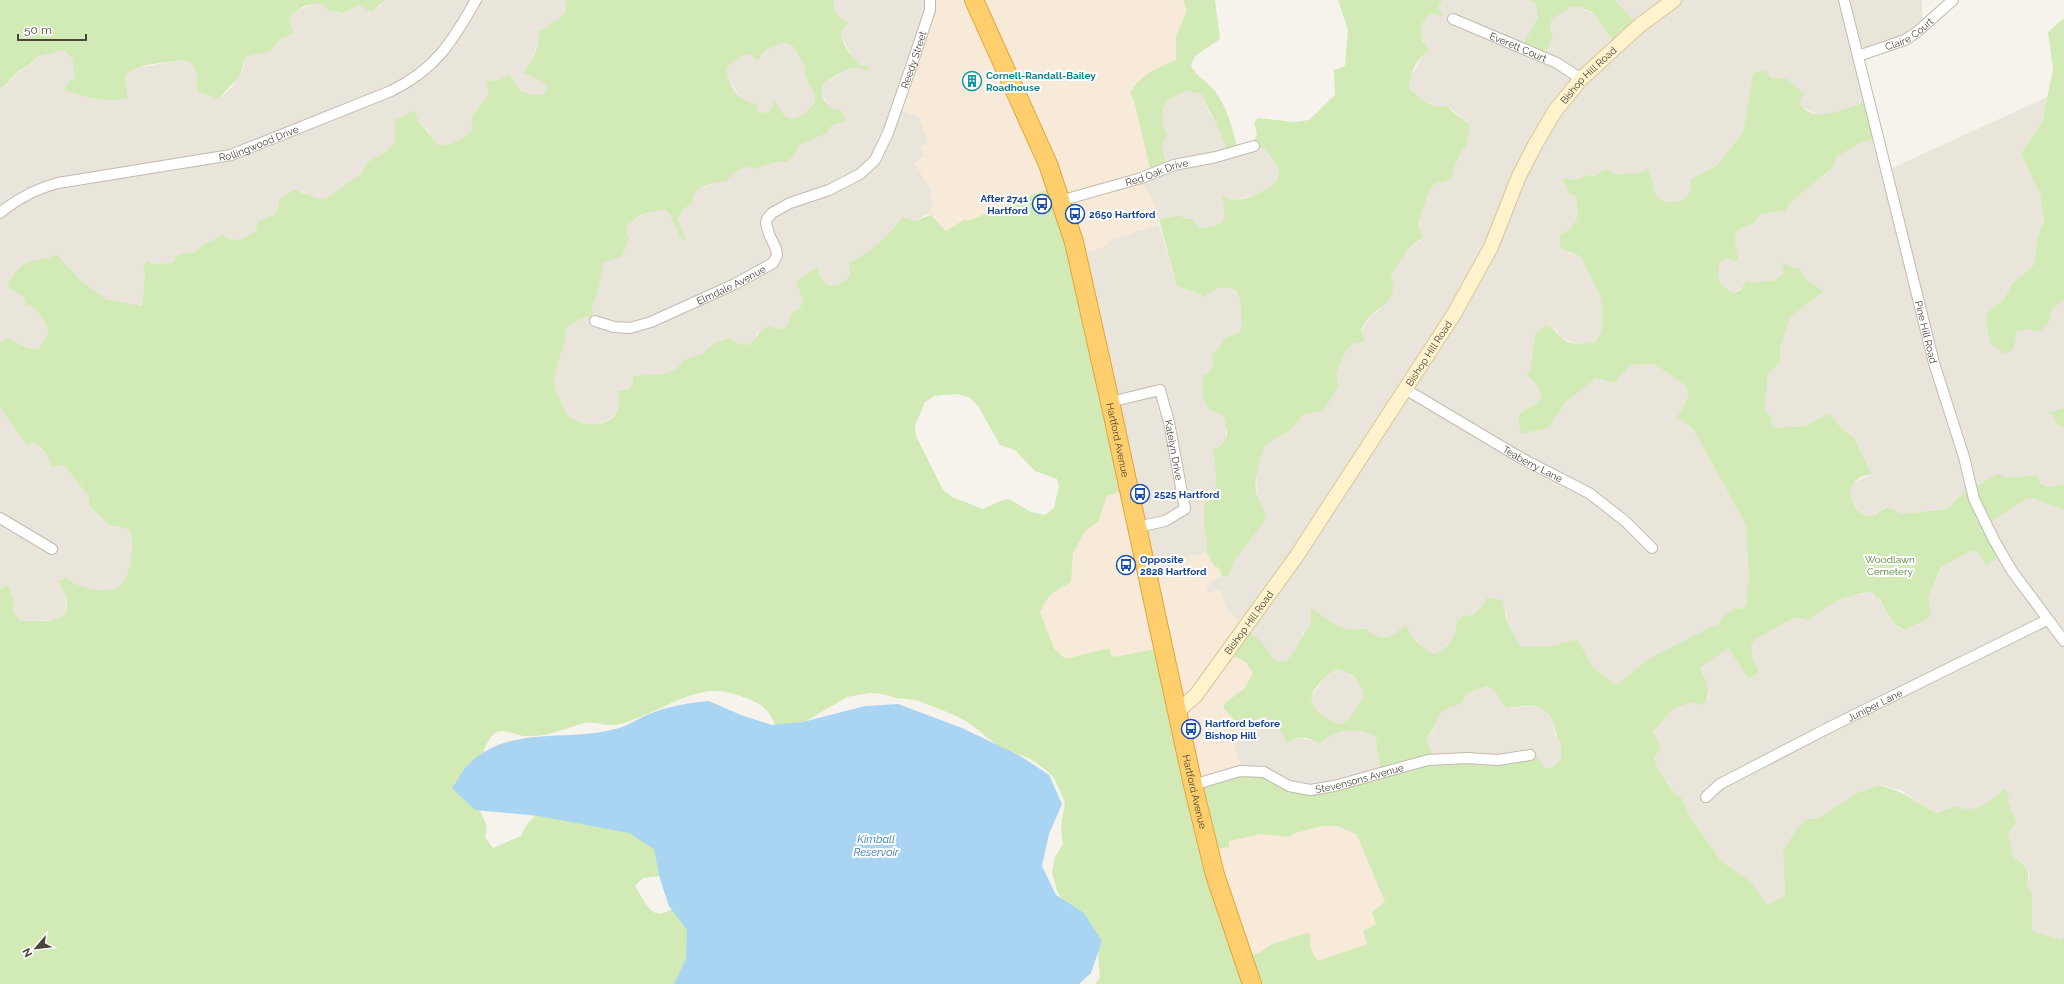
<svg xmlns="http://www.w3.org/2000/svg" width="2064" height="984" font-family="Raleway,sans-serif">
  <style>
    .residential { fill: #eae5da }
    .commercial { fill: #f7ead8 }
    .green { fill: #d2eab5; fill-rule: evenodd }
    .water { fill: #a9d4f2 }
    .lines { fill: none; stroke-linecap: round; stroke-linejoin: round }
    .street-casing { stroke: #c2bbae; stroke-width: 12 }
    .secondary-casing { stroke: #d6c79b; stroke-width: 16 }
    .highway-casing { stroke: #e0a43c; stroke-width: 20 }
    .street { stroke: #fff; stroke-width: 10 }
    .secondary { stroke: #fff3cd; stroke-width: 14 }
    .highway { stroke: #ffcf6e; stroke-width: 18 }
    .labels { text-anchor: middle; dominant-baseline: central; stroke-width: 4; stroke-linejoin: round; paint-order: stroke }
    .street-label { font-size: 10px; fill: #4b4439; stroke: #fff }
    .culture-label { font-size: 10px; font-weight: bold; fill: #0d838f; stroke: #fff; text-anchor: start }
    .transit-label { font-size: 10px; font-weight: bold; fill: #164399; stroke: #fff; text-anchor: start }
    .park-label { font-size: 10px; fill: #4a7f2a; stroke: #fff }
    .water-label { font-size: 11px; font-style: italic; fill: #2e7ab2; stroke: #fff }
  </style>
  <rect width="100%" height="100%" fill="#f6f3ec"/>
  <!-- residential -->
  <g class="residential">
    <path d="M386 0H566V10L559 20 550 23 544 29 528 66 523 73 543 82 547 87 546 94 538 96 530 95 516 86 512 77 498 81 487 80 489 88 487 99 473 116 471 131 457 143 443 146H438L427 129 418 120 415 110 396 120 395 140 388 151 367 163 362 173 324 200 312 198 302 191 279 205 275 214 258 221 256 231 244 238 234 240 227 238 203 245 195 252 179 254 172 263 153 264 145 274 142 306 106 299 83 282 56 254 50 258 28 263 8 286 25 297 27 306 30 303 42 317 49 332 38 350 23 346 7 338 0 343V88L7 85 17 73 32 64 36 57 64 50 72 56 74 62V78L65 85 126 98 125 76 130 70 140 67 185 60 192 62 195 66 197 75V92L219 99 232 87 244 68V58L255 54 269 52 281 39 292 33 289 18 294 11 314 4H322L329 12 337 11 343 13 359 5 379 7Z"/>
    <path d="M834 0H936L927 34 897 109 919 117 930 144 924 157 914 163 933 191 930 196 933 207 927 214 914 221 902 217 889 234 872 250 849 263 850 276 836 286 827 285 820 276 818 266 796 282 803 301 799 309 792 313 786 327 757 333 754 341 747 345 737 343 731 338 707 349 703 354 683 360 681 366 673 372 647 376 633 382 629 389 618 391 619 404 616 413 608 420 594 426 575 421 567 414 555 389 554 371 566 336V328L585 317 592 318 593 302 597 296 604 262 629 239 626 228 630 221 656 209 666 210 670 215 682 240 685 239 678 219 685 208 693 202V197L697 190 717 182 727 181 733 174 744 167 756 169 776 162H786L795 155 797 148 800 145 827 133 832 125 846 121 828 106 822 93 823 85 829 80 854 67 868 66H861L853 57 842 38V30L833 8Z"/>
    <path d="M1443 0H1530L1536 4 1538 17 1523 44 1553 36 1550 30 1552 19 1571 7H1579L1594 14 1616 45 1638 25 1615 0H1922V21L1914 28 1904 35 1855 52 1867 101 1827 115 1814 113 1802 107 1781 79H1773L1764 70 1753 73 1743 133 1716 166 1691 180V191L1682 201 1665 202 1657 198 1639 174 1633 175 1627 172 1618 175 1605 169 1595 176 1585 175 1576 180 1566 178 1568 192 1576 197 1579 207 1574 225 1569 232 1568 253 1581 257 1603 300 1602 332 1595 342 1581 346 1561 337 1554 328 1535 335 1530 372 1540 389 1541 396 1537 403 1521 413 1522 434 1548 428 1565 403 1596 378 1614 383 1631 365 1654 364 1685 385 1688 394 1686 402 1677 417 1693 429 1746 525 1749 581 1746 592 1747 599 1746 606 1723 617 1718 625 1711 627 1650 658 1616 685 1593 667 1577 639 1551 646 1547 645 1532 649 1521 647 1507 622V614L1486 598 1483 605 1472 616 1462 615 1457 621V633L1442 651 1434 654 1425 650 1409 633 1406 624 1394 636 1384 638 1375 636 1365 628 1348 630 1326 620 1311 607V624L1302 634V641L1294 653 1286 661 1275 660 1261 641 1244 628V624L1227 611 1220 589 1206 594 1207 586 1211 581 1222 576H1229L1234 561 1265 519 1257 498 1256 470 1265 445 1289 431 1297 420 1339 386 1336 373 1346 351 1354 343 1372 314 1378 311 1393 291 1391 275 1409 248 1420 241 1421 233 1418 224 1430 189 1434 184 1452 179V173L1462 150 1467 145 1470 125 1447 105 1435 106 1422 100 1409 88 1410 78 1424 53 1421 25Z"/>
    <path d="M781 43 789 44 794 47 805 67V73L809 85 815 94V102L808 110 798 118 792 119 784 115 774 101 771 110 765 113 757 111 742 100 726 76V68L741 56 763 51Z"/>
    <path d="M1186 91 1202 94 1209 113 1223 135 1228 153 1252 145 1265 149 1278 169 1279 176 1276 183 1258 194 1231 200 1223 222 1216 226 1200 228 1192 219H1186L1179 215 1159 220 1140 179 1167 164 1162 146 1168 133 1163 127V108L1168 100Z"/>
    <path d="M2047 97 2042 122 2022 154 2040 194 2044 221 2037 239 2034 265 2012 284 2004 299 1987 313 1986 323 1990 343 2012 349 2017 331 2049 323 2051 310 2064 300V408L2049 413 2052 415 2058 426 2064 427V484L2047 487 2040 483 2037 474 2009 478 1998 476 1977 484 1967 490 1947 509 1902 514 1886 507 1872 515H1863L1859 512 1850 497V488L1853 483 1872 474 1854 438 1840 427 1830 413 1805 426 1776 428 1771 423 1772 419 1763 409 1768 374 1781 361 1780 349 1790 317 1824 291 1807 280 1799 268H1793L1784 262V273L1776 280 1751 283 1733 293 1724 288 1719 280 1717 272 1720 262 1727 258 1739 261 1735 241 1736 233 1743 227 1754 223 1761 214 1782 211 1785 213 1789 204 1834 166 1836 157 1862 142 1878 138 1888 170Z"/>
    <path d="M1159 225 1177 286 1200 294 1212 289 1229 287 1237 291 1241 304 1243 327 1239 332 1225 338 1219 348 1211 355 1213 364 1210 372 1212 411 1223 416 1226 425V441L1223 445 1213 450 1217 476 1214 494 1208 501 1204 529 1207 540 1206 551 1199 556 1192 555 1177 560 1174 568 1147 576 1076 255 1101 248 1114 238Z"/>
    <path d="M0 406 34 443 60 464 64 465 89 497V506L111 526 122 527 130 531 133 542 129 574 123 583 114 590 103 591 74 585 63 576 64 579 59 582 64 592 67 607 66 615 59 620 21 621 13 611 14 600 8 585 0 589Z"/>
    <path d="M2029 497 2064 510V937L2060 940 2032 931V893L2027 885 2030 874 2024 863 2014 858 2008 833 2017 823 2002 790 1999 794 1976 809 1970 811 1963 810 1958 806 1936 813 1902 791 1886 786 1877 785 1867 790 1859 792 1817 819H1808L1783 850 1785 897 1767 905 1751 882 1722 862 1690 817 1682 798 1676 795 1670 784 1663 778 1654 762 1653 732 1672 710 1691 702 1704 705 1709 696 1707 683 1700 668 1713 657 1728 648 1749 679 1759 671 1753 659 1751 644 1756 639 1794 618H1801L1807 621 1823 609 1855 593 1861 594 1872 592 1879 597 1888 617 1894 621 1899 628 1906 630 1928 619 1931 612 1928 597 1943 565 1969 551 1978 552 1991 522Z"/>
    <path d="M1336 669 1345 670 1361 684 1364 696 1349 719 1342 724H1333L1313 708 1311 703 1312 695 1324 679Z"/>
    <path d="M1486 686 1494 690 1506 708 1539 706 1547 711 1554 727V734L1561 742V761L1552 768H1544L1536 756 1435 758 1426 739 1434 729 1436 717 1446 707 1462 703 1466 694Z"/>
    <path d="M1266 717 1283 734 1294 738 1315 740 1343 730 1367 732 1376 737 1377 754 1382 772 1308 790 1241 770 1234 744 1240 741 1242 732 1255 720Z"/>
  </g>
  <!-- commercial -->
  <g class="commercial">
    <path d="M936 0H1183L1187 10 1176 36V60L1155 69 1133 86 1130 93 1134 101 1151 173 1140 179 1155 205 1159 225 1114 238 1101 248 1076 255 1034 194 968 221 965 219 946 231 931 215H926L933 207 930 196 933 191 914 163 924 157 921 146 929 144 919 117 897 109 927 34Z"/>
    <path d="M1127 489 1147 576 1174 568 1178 559 1192 555 1199 556 1206 551 1214 566 1219 568 1222 576 1211 581 1207 586 1206 594 1220 589 1227 611 1244 624 1246 662 1253 673 1245 688 1225 703 1223 707 1239 726 1242 732 1240 741 1234 744 1241 770 1193 785 1161 648 1114 657 1111 655 1109 648 1064 659 1054 648 1040 613 1048 595 1071 582 1073 553 1086 530 1098 522 1107 496Z"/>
    <path d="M1322 826H1337L1357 835 1385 902 1376 924 1363 931 1367 944 1318 961 1312 954 1309 943 1311 935 1270 945 1261 953 1241 957 1209 851 1239 837 1261 834 1289 837 1296 833Z"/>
  </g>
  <!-- green -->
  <g class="green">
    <path d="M0 0H386L371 12 359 5 343 13 337 11 329 12 322 4C309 3 296 8 289 18L293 33 281 39 269 52 255 54 244 58C243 81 230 83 219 99L197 92C197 79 200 65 185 60 167 63 137 62 125 76L127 98C107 103 83 97 65 90V85L74 78C74 65 75 58 64 50L36 57C31 66 24 67 16 73 10 79 8 85 0 88Z"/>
    <path d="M566 0H834C832 13 838 17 849 23 847 25 843 28 842 30 838 42 854 58 861 66H868L867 72C863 69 861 67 856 67 850 67 826 80 823 85 818 96 829 111 840 110L846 121 832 125 827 133 800 145 797 148 795 155 786 162H776L756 169 744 167 733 174 727 181C715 182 692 186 693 202L685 208 678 219 686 239 682 241 670 215 666 210C652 209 633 216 626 228L629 239 622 256 604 262 597 296 593 302 592 318 585 317 566 328C567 349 552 366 555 387 556 392 559 397 561 402 563 406 565 412 568 415 582 430 618 428 619 403 619 399 618 395 618 391L629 389 633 382V377C649 373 675 379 683 360L703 354 707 349 720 341 731 338 737 343 747 345C758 339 755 333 769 326L778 329 786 327 792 313 799 309 803 301 796 282 818 266 820 276 827 285 836 286 850 276 849 263C873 250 886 239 902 217L914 221 931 215 946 231 965 219 968 221 1034 194 1057 187 1127 489 1107 496 1098 522 1086 530 1073 553 1071 582C1053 593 1048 593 1040 613L1054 648 1065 659 1109 648 1111 655 1114 657 1161 648 1191 781 1241 770 1309 790 1382 772 1377 754 1376 737C1359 727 1334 728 1320 744 1310 736 1297 736 1286 743L1283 734 1266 717 1255 720 1242 732 1239 726 1223 707 1225 703 1245 688 1253 673 1246 662 1227 653 1244 628 1261 641 1275 660 1286 661C1301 647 1299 637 1311 624V607C1327 620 1344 634 1365 628 1383 643 1390 639 1406 624 1410 637 1421 648 1434 654 1448 649 1457 636 1457 621L1463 615 1472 616 1483 605 1486 598 1502 600 1507 622 1521 647C1531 649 1546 645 1551 646L1577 639 1593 667 1616 685 1650 658 1711 627 1718 625 1723 617 1735 608 1741 609 1746 606 1747 599 1746 592 1749 581 1746 525 1693 429 1677 417 1686 402 1688 394 1685 385 1654 364 1631 365 1614 383 1596 378 1565 403 1548 428 1522 434 1518 422C1519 419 1519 415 1521 413 1525 408 1533 407 1537 403 1547 393 1535 381 1526 375L1530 372 1535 335 1546 325C1555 328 1554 332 1561 337 1570 346 1583 345 1595 342L1602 332V300L1581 257 1560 248V235C1577 229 1580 213 1576 197L1568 192 1566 184 1561 181 1566 178 1576 180 1585 175 1595 176 1605 169 1618 175 1627 172C1636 177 1640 173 1648 168L1657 198 1665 202 1682 201 1691 191 1690 180 1716 166 1743 133 1753 73 1764 70 1773 79 1785 78 1804 93 1799 102C1812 127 1848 107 1867 101L1878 138 1862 142 1836 157 1834 166 1789 204 1785 214 1782 211 1761 214 1754 223 1743 227 1736 233 1735 241 1739 262 1727 258 1720 262C1715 277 1719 285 1733 293L1741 290 1746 280 1751 283 1776 280 1784 273 1783 262 1793 268H1799L1807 280 1824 291 1790 317 1780 349 1781 361 1768 374 1764 409 1772 419 1771 423 1776 428 1805 426 1830 413 1840 427 1854 438 1872 474C1852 477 1845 489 1855 506 1857 510 1860 514 1864 515 1872 518 1880 511 1887 507L1902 514 1947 509 1967 490 1993 477 1996 474 2009 478 2037 474 2040 483 2047 487 2064 484V510L2029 497 1991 522 2006 553 1986 565 1978 552 1971 551 1942 566 1928 597 1931 612 1928 619 1905 630C1892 625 1885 611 1880 598L1878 599 1872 592C1847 593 1827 606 1807 621L1801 618H1794L1756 639 1751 645 1753 659 1759 672 1749 679 1728 648 1700 668C1707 683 1712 691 1704 705L1691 702 1672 710 1653 732 1661 749 1654 757C1655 771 1669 782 1676 795L1682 798 1690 817 1722 862 1751 882 1767 905 1785 896 1783 850 1799 826 1808 819H1817L1859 792 1867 790 1877 785C1900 789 1916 801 1936 813L1958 806C1973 816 1986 802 1999 794L2002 789 2009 793 2008 802 2017 823 2008 833 2014 858C2028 866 2030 868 2027 885L2032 893V931L2060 940 2064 937V984H1095L1100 978 1097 940 1062 900 1057 891 1052 872 1055 857 1063 844 1061 828 1065 802 1054 778 1046 770 1029 758 1002 749 968 722 952 714 916 700 896 698 882 694 869 693 847 697 806 721 787 727 776 726C773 720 769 712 764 708 757 700 730 692 719 691 684 689 650 719 614 725 604 726 594 721 584 723 565 728 546 738 525 736 516 736 506 728 496 732 485 738 475 776 470 789L487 826 485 837 493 848 521 836C529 815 549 807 567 796L652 824 660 876 643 878 635 886C654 918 654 921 687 900L689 984H0V589L8 585 14 600 13 611 21 621C53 621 83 625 58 581L64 579 63 575C74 585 79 586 93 589 120 594 127 583 131 558 132 548 133 541 130 531L122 527 111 526 89 506V497L64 465 51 467C50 454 44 450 34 443L27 445 0 407V343L7 338 23 346 38 350 49 332 42 317 30 304 27 307 24 297 7 286C11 280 15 272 20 267 30 258 45 262 56 254L83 282 106 299 142 306 145 274 143 271 146 261 153 264 172 263 179 254 195 252 203 245 223 235C233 245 246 237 256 231L258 221 275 214 279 205V200L294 190C304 192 313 198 324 200L362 173 367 163 388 150 395 140V120L415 110 418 120 438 145C452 147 460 140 471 131 472 126 471 118 474 114 482 100 493 100 486 80L498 81 507 75C513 77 513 80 516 85 522 94 535 97 545 94L547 87 543 82 523 73C531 62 542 43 539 29H544L550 23 559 20 566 10ZM781 43 789 44 794 47 805 67V73L809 85 815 94V102C809 110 802 117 792 119L784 115 774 100 771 110 765 113 757 111 756 103C740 105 727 83 726 68L741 56 750 54 758 60 764 51ZM957 394 970 398 978 406 1000 445 1015 450 1035 471 1057 479 1059 486 1054 508 1045 515 1031 512 1009 499 1000 501 983 509 952 497 943 490 916 436 915 426 925 402 934 396ZM1336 669C1352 671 1361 681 1364 696L1349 719 1342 724C1333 723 1329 720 1322 715 1299 698 1319 682 1336 669ZM1486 686 1494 690 1506 708C1528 706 1546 699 1554 726 1556 734 1556 736 1561 743V760L1552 768H1545L1536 756 1529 755 1435 758 1426 739C1443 718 1431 712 1462 703L1466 694ZM1322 826H1337L1357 835 1385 902 1372 912 1376 924 1363 931 1367 944 1318 961C1311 953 1309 945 1311 935L1307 933 1270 945 1260 953 1241 957 1210 851 1229 847V841L1261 834 1289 837 1296 833Z"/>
    <path d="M1183 0H1215L1220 39 1195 56 1191 65C1194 75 1207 81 1214 90 1228 108 1232 128 1238 150L1228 153C1222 132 1210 115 1202 94L1186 91 1168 100 1163 108V127L1168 133 1162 146 1167 165 1151 173 1134 101 1130 93C1138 76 1159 67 1176 60V36L1187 10Z"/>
    <path d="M1338 0H1443L1438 6 1443 16 1431 13 1421 25 1422 41 1430 50C1417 56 1410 74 1409 88 1420 98 1431 110 1447 105L1452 111 1470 125 1467 145 1462 150 1452 173V179L1434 184 1430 189 1418 224 1423 237 1409 248 1391 275C1392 280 1394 286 1393 291 1391 302 1379 308 1372 314 1367 318 1364 325 1361 330L1365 342 1354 343 1346 351 1336 373 1339 386 1323 411 1304 414 1289 431 1265 445C1261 458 1251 485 1258 498 1262 506 1264 510 1266 519L1234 561 1229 576H1222L1219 568 1214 566 1206 551 1207 540 1204 529V503C1222 494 1215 467 1213 450 1230 442 1229 433 1223 416 1219 413 1215 413 1211 410 1201 403 1202 387 1203 376L1210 372 1213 364 1211 355 1219 348 1225 338 1239 332 1242 327 1241 304 1237 291C1224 284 1213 288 1203 298L1200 294 1177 286 1159 220 1179 215 1186 219H1192L1200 228C1229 225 1226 220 1222 195 1224 196 1227 199 1230 199 1241 203 1277 188 1279 176 1281 168 1269 156 1265 149L1252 145 1257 134 1254 123 1258 118 1294 122 1309 120 1335 95 1334 70 1345 66 1348 30Z"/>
    <path d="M1530 0H1615L1638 25 1616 45 1594 14 1590 11 1579 7H1571L1552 19 1550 30 1553 36 1544 56 1523 44 1538 17 1536 4Z"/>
    <path d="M2064 18V300L2051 310 2049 323 2039 332 2027 329 2017 331 2013 350 2002 354 1997 347 1990 343 1986 323 1987 313 2004 299 2012 284 2034 265 2037 239 2044 221 2040 194 2021 154 2042 122 2053 70 2048 32Z"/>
    <path d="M2064 408V427L2058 426 2052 415 2048 413Z"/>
  </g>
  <!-- water -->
  <path class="water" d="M709 701 741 715 772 725 803 722 865 706 898 704 962 728 1022 757 1049 775 1062 804 1049 834 1042 866 1056 895 1084 913 1102 941 1091 973 1079 984H674L686 959 687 930 669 906 660 879 654 849 629 833 539 816 475 810 452 788C458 780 463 769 470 763 511 724 570 743 619 728 629 725 638 719 647 715 668 706 687 703 709 701Z"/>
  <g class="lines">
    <defs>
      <g id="street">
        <path id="s1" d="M1844 0 1934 363 1964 457 1974 499 1994 540 2012 571 2064 641"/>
        <path id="s2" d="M1453 19 1557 63 1581 79"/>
        <path id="s3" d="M1858 56 1905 40 1917 32 1953 0"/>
        <path id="s4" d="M1060 201 1141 178 1174 165 1216 157 1254 146"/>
        <path id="s5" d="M0 213C18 198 35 189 58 183L231 155 391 91C436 69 452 42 476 0"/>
        <path id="s6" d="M595 321 614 327 630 328 651 322 735 284 773 263 777 255 776 249 769 234 766 223 767 219 772 213 790 203 829 190 860 174 875 160 888 133 912 64 930 10V0"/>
        <path id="s7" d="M1405 389 1521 458 1589 493 1625 521 1652 548"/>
        <path id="s8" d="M1110 402 1160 390 1169 422 1185 509 1165 521 1137 527"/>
        <path d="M0 518 52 549"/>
        <path id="s9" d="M1193 785 1240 771 1264 772 1289 786 1310 790 1334 786 1428 760 1467 758 1498 760 1530 755"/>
        <path id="s10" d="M1706 797 1720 784 1834 725 2047 620"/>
      </g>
      <g id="secondary">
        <path id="s11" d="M1177 712 1196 695 1296 557 1454 314 1491 247 1519 176 1535 145 1555 111 1581 79 1640 25 1674 0"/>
      </g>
      <g id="highway">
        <path id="s12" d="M974 0 1048 164 1074 242 1110 402 1193 785 1215 875 1252 984"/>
      </g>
    </defs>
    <!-- street casing -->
    <use href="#street" class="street-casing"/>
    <!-- secondary casing -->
    <use href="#secondary" class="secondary-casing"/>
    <!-- highway casing -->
    <use href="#highway" class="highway-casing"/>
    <!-- street -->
    <use href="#street" class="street"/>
    <!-- secondary -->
    <use href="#secondary" class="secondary"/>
    <!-- highway -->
    <use href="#highway" class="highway"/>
  </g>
  <!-- icons -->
  <defs>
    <symbol id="building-ring" viewBox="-11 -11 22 22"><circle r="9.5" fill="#fff" stroke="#0f9aa8" stroke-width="1.5"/><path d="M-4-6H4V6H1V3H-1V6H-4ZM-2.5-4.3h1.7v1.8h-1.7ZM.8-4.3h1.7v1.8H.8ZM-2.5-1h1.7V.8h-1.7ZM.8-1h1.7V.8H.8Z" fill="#0f9aa8"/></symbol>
    <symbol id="bus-ring" viewBox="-11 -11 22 22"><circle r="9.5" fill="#fff" stroke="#1a4fb4" stroke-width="1.5"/><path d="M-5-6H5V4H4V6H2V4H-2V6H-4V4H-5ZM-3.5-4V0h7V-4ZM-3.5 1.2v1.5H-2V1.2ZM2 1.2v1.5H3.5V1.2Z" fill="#1a4fb4"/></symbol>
  </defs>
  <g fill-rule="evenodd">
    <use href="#building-ring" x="961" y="70" width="22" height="22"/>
    <use href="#bus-ring" x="1031" y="193" width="22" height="22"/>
    <use href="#bus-ring" x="1064" y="203" width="22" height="22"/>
    <use href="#bus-ring" x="1129" y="483" width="22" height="22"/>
    <use href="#bus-ring" x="1115" y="554" width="22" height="22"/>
    <use href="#bus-ring" x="1180" y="718" width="22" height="22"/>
  </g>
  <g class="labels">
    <!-- street labels -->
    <g class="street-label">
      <text stroke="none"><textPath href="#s3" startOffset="56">Claire Court</textPath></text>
      <text stroke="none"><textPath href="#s2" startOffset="71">Everett Court</textPath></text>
      <text stroke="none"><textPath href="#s6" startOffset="473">Reedy Street</textPath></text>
      <text stroke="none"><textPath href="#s11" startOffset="762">Bishop Hill Road</textPath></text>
      <text stroke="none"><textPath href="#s5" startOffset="271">Rollingwood Drive</textPath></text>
      <text stroke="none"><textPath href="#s4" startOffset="101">Red Oak Drive</textPath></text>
      <text stroke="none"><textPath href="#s6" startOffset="146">Elmdale Avenue</textPath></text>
      <text stroke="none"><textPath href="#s1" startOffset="342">Pine Hill Road</textPath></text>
      <text stroke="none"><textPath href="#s11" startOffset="439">Bishop Hill Road</textPath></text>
      <text stroke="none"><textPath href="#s12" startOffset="465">Hartford Avenue</textPath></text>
      <text stroke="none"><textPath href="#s8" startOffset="113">Katelyn Drive</textPath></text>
      <text stroke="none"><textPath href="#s7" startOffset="148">Teaberry Lane</textPath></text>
      <text stroke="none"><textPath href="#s11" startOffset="115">Bishop Hill Road</textPath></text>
      <text stroke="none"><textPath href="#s10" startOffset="193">Juniper Lane</textPath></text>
      <text stroke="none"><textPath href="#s9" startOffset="174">Stevensons Avenue</textPath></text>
      <text stroke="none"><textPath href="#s12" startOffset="825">Hartford Avenue</textPath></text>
    </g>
    <!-- culture labels -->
    <g class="culture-label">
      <text x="986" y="75">Cornell-Randall-Bailey<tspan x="986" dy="12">Roadhouse</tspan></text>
    </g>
    <!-- transit labels -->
    <g class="transit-label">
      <text x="1028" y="198" text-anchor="end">After 2741<tspan x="1028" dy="12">Hartford</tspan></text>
      <text x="1089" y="214">2650 Hartford</text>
      <text x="1154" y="494">2525 Hartford</text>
      <text x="1140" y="559">Opposite<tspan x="1140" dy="12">2828 Hartford</tspan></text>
      <text x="1205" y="723">Hartford before<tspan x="1205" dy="12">Bishop Hill</tspan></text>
    </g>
    <!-- park labels -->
    <g class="park-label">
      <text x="1890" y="559">Woodlawn<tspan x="1890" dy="12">Cemetery</tspan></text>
    </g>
    <!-- water labels -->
    <g class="water-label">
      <text x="876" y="839">Kimball<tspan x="876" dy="13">Reservoir</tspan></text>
    </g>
  </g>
  <!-- north arrow -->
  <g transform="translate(36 948) rotate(242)" stroke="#ffffff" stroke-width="3" paint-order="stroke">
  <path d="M0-3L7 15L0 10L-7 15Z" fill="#4b4439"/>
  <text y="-6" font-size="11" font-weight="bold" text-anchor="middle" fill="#4b4439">N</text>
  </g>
  <!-- scale -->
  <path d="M18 34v6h68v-6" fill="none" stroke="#4b4439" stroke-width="2"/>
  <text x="24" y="34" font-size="12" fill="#4b4439" stroke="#ffffff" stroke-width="3" paint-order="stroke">50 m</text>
</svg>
